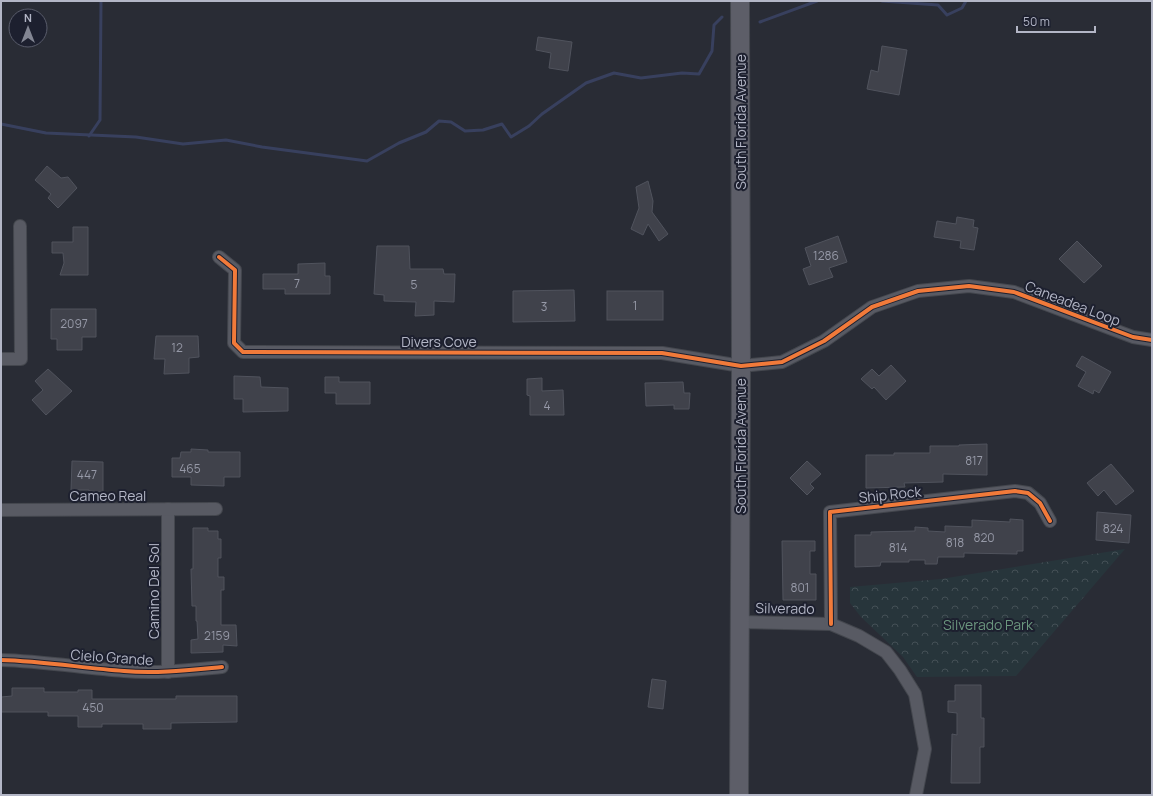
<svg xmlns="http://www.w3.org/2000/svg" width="1153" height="796" font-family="Manrope,sans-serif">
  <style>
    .park { fill: url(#park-crowns) }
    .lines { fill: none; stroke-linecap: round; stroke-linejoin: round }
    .stream { stroke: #38405e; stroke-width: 3 }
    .building { fill: #40424b; stroke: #50535d }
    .street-casing { stroke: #44474e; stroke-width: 14 }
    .secondary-casing { stroke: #44474e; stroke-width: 20 }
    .street { stroke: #585a63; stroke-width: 12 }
    .secondary { stroke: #5d5e68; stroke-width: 18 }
    .cycleway-casing { stroke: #1d202f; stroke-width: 6 }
    .cycleway { stroke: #f17a3a; stroke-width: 4 }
    .labels { text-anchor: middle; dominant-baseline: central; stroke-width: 4; stroke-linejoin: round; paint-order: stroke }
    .number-label { font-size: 12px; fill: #9699a7 }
    .street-label { font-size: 14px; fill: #b3b6c6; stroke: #1d202f }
    .park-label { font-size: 14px; fill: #6b967e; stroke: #1d202f }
  </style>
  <defs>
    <pattern id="park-crowns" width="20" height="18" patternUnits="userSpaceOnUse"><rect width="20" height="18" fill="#27353b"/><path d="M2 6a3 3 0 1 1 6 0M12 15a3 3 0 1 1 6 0" fill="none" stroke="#445056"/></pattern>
  </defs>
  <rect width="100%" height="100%" fill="#292c35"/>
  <!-- park -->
  <path class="park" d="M1125 549 1016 676 917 677 903 657 861 617 850 603V587L941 579Z"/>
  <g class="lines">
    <!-- stream -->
    <g class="stream">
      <path d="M882 1 938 5 947 15 962 8 966 1"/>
      <path d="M760 22 817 1"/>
      <path d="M1 124 46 133 136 137 183 144 226 140 262 147 367 161 399 143 426 132 439 121 451 122 465 131 483 130 502 124 511 137 529 126 542 114 586 83 614 73 641 78 682 73 699 74 712 51 714 25 722 17"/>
      <path d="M89 136 100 120 101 1"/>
    </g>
  </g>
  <!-- building -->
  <g class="building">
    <path d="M538 37 572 42 568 71 549 68 551 53 536 50Z"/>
    <path d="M882 46 907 50 899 95 867 89 871 70 878 72Z"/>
    <path d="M47 166 61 178 68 177 77 188 58 208 48 198 51 194 35 180Z"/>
    <path d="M648 181 653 201 652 212 668 234 659 241 648 224 643 235 631 229 639 208 636 187Z"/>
    <path d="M957 217 974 220 973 227 978 228 974 250 960 248 961 241 934 237 937 221 956 224Z"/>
    <path d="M73 227H88V275H60L64 263 63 253H52V242H73Z"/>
    <path d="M838 236 847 262 829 268 833 277 809 285 803 269 811 266 805 248Z"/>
    <path d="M1077 241 1102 266 1084 283 1059 259Z"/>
    <path d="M377 246H409L410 269H443L444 274H455L454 302 434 301V315L415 316 416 302 384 301V295L374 294Z"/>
    <path d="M325 263V276H330V294H285V289H263V274H298V264Z"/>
    <path d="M574 290 575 321 513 322V291Z"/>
    <rect x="607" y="291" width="56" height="29"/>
    <path d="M51 309H96V337H82V350H57V339H51Z"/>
    <path d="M156 336H198L199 357 189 358V373L164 374 165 359H154Z"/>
    <path d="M1082 356 1111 372 1099 393 1094 390 1093 394 1078 386 1086 372 1076 366Z"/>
    <path d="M891 365 906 381 886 400 874 387 872 389 861 379 872 369 879 376Z"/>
    <path d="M48 369 72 391 46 415 32 400 43 390 35 381Z"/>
    <path d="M234 376 260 377 261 387 288 388V411L243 412V399H234Z"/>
    <path d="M325 377H339V382H370V404H336V393H325Z"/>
    <path d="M542 378V391L563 390 564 415H530V396L527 395V379Z"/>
    <path d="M683 382 684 393H690L689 409H674V405L646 406 645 383Z"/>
    <path d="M987 444V475L943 474V482L904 483 905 487 866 488V455H894V453H930V446H959V445Z"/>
    <path d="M191 449 208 450V452H240V477H224V486L191 485V477H172V458H180L181 452H191Z"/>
    <path d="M72 461 103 462V492L89 491V490H71Z"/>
    <path d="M807 461 821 474 810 484 814 488 807 495 790 478Z"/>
    <path d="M1111 464 1134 491 1116 505 1104 490 1098 496 1087 483Z"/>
    <path d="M1097 512 1131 515 1129 543 1096 540Z"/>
    <path d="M1010 519 1023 520V551H1017V554L964 553V557H938L937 564H925V560H909V562H881L880 566 855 567V535H871V532L915 531V527L928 528V531L945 532V526L972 527V520L1010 522Z"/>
    <path d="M193 528H208V531H218V539H221V558H218V577H224V590H221V625H236L237 646 223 645V652L191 653V640L198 639 197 621H196V606H192L191 569H193Z"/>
    <path d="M782 541H815V551H810V574H816V600H783Z"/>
    <path d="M652 679 666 681 663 709 648 707Z"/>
    <path d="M955 685H981V718H984V747H980V783H951L952 734 957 735V713L948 712V701H955Z"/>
    <path d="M12 688H44V692H78V690H92V699H176V696H237V722L171 723V729H143V724H102V727H78V716H48V712H1V697L12 696Z"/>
  </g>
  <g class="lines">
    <defs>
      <g id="street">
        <path d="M219 257 235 270 234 343 243 352 662 353 741 366 782 362 824 341 872 307 918 291 969 286 1014 292 1133 337 1152 340"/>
        <path d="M1 359H21L20 226"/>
        <path d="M168 509V672"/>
        <path d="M1 510 216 509"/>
        <path d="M740 622 831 624 859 636 886 652 900 670 915 694 925 749 916 795"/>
        <path d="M831 624 830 512 1015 491 1028 493 1040 503 1050 521"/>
        <path d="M1 660C42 661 83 668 124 671 156 674 190 670 222 667"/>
      </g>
      <path id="secondary" d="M739 795 741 366 740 1"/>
    </defs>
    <!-- street casing -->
    <use href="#street" class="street-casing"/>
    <!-- secondary casing -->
    <use href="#secondary" class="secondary-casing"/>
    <!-- street -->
    <use href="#street" class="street"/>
    <!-- secondary -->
    <use href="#secondary" class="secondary"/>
    <defs>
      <g id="cycleway">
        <path d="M219 257 235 270 234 343 243 352 662 353 741 366 782 362 824 341 872 307 918 291 969 286 1014 292 1133 337 1152 340"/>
        <path d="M831 624 830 512 1015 491 1028 493 1040 503 1050 521"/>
        <path d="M1 660C42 661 83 668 124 671 156 674 190 670 222 667"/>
      </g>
    </defs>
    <!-- cycleway casing -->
    <use href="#cycleway" class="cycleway-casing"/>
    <!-- cycleway -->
    <use href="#cycleway" class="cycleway"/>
  </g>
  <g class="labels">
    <!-- number labels -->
    <g class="number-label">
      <text x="826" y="255">1286</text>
      <text x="297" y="283">7</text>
      <text x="414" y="284">5</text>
      <text x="635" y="305">1</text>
      <text x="544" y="306">3</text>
      <text x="74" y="323">2097</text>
      <text x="177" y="347">12</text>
      <text x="547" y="405">4</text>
      <text x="974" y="460">817</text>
      <text x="190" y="468">465</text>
      <text x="87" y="474">447</text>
      <text x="1113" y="528">824</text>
      <text x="984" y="537">820</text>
      <text x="955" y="542">818</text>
      <text x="898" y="547">814</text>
      <text x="800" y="587">801</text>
      <text x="217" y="635">2159</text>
      <text x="93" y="707">450</text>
    </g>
    <!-- street labels -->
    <g class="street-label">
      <text transform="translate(740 122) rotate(-90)">South Florida Avenue</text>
      <text transform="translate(1073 303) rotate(21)">Caneadea Loop</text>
      <text x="439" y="341">Divers Cove</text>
      <text transform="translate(740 446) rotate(-90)">South Florida Avenue</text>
      <text transform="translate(890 494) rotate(-6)">Ship Rock</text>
      <text x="108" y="495">Cameo Real</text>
      <text transform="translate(153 591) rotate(-90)">Camino Del Sol</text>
      <text transform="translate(785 608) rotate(1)">Silverado</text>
      <text transform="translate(112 657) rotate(4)">Cielo Grande</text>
    </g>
    <!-- park labels -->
    <g class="park-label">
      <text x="988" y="624">Silverado Park</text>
    </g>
  </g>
  <!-- border -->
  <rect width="1153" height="796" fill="none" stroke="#b3b6c6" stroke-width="4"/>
  <!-- north arrow -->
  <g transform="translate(28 28)"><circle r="19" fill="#1d202f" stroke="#595c6b"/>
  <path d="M0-3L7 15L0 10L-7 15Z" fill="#838693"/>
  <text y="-6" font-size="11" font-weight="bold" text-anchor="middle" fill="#b3b6c6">N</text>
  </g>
  <!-- scale -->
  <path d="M1017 26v6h78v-6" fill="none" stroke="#b3b6c6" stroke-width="2"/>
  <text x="1023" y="26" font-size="12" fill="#b3b6c6" stroke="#1d202f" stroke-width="3" paint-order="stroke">50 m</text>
</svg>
